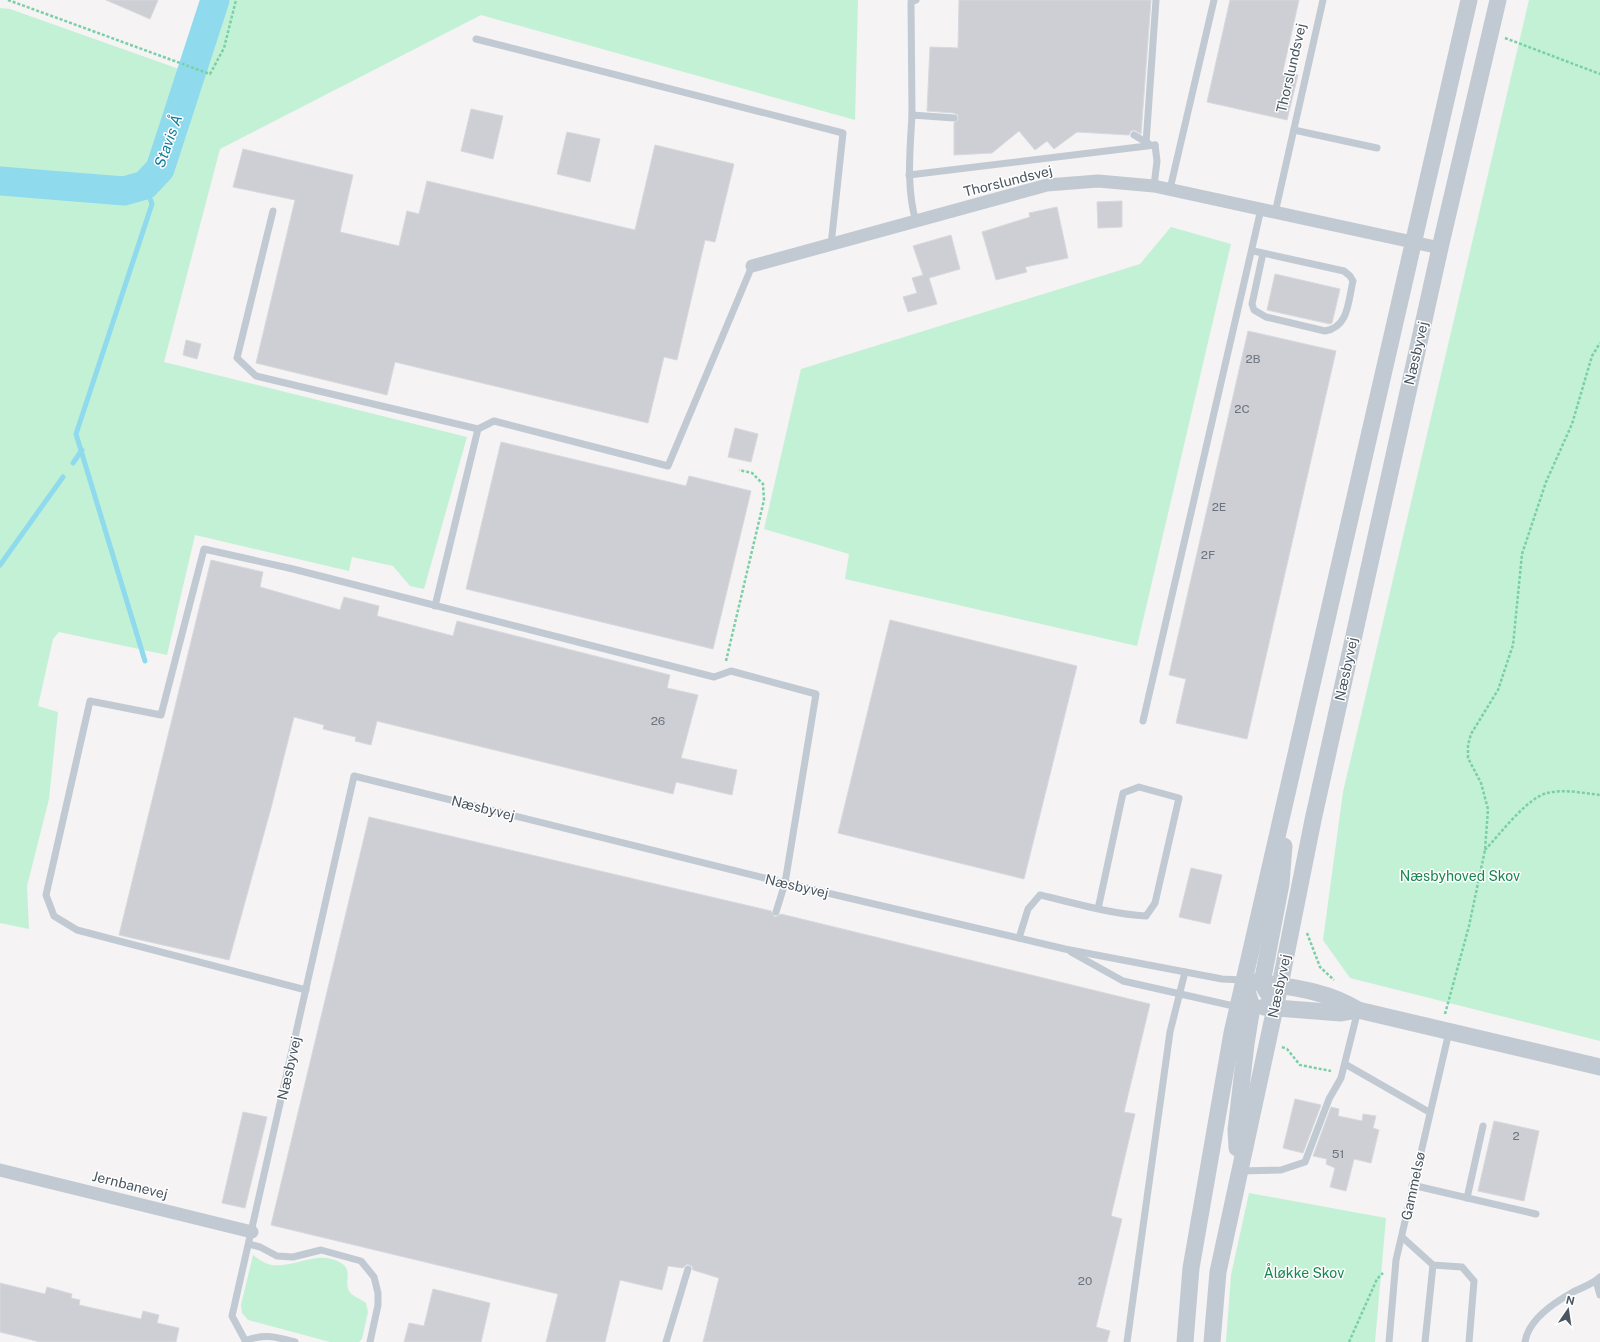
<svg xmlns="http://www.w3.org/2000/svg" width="1600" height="1342" font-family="'Public Sans',sans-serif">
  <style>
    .green { fill: #c3f1d5 }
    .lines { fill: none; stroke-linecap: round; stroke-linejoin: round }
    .stream { stroke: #90daee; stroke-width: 5 }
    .river { stroke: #90daee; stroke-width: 29 }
    .building { fill: #cdcfd5; stroke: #d7d9de }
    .path { stroke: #7ad0a6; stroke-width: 2.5; stroke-dasharray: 3 2; stroke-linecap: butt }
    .service { stroke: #c1cad2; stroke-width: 7 }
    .minor { stroke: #c1cad2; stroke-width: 13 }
    .tertiary { stroke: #c1cad2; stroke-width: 17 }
    .labels { text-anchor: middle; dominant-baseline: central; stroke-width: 3; stroke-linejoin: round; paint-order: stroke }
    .number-label { font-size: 12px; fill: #6b747e }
    .street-label { font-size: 14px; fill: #4a5661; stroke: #fff }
    .park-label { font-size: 14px; fill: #17864f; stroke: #fff }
    .water-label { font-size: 15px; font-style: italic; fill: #0c7c9b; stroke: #fff }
  </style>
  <rect width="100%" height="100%" fill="#f5f3f3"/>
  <!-- green -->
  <g class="green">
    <path d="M220 0H858L855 120 481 15 220 149 164 362 467 437 424 589 410 586 393 566 352 557 349 571 195 535 167 655 59 632 53 639 38 706 58 712 49 799 27 886 29 929 0 923V193L97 198H144L158 193 193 102Z"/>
    <path d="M1529 0H1600V1041L1350 978 1323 940 1343 792Z"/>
    <path d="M0 8 10 9 179 69C173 92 164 146 152 164 145 174 136 180 124 181L0 168Z"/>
    <path d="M1171 227 1231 244 1137 646 845 579 849 554 764 529 801 369 1140 264Z"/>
    <path d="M1249 1193 1386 1218 1375 1342H1226L1231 1275Z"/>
    <path d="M253 1255C259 1259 265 1264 272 1265 296 1268 318 1249 341 1263 353 1270 344 1280 349 1291 352 1296 361 1299 366 1303L368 1312 362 1339 359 1342H330L248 1320 242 1313 241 1305Z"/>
  </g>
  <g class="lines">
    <!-- stream -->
    <g class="stream">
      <path d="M73 463 82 450"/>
      <path d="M0 565 63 477"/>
      <path d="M145 661 76 434 152 204 145 185"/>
    </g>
    <!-- river -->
    <path class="river" d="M0 181 124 191 145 185 160 169 215 0"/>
  </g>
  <!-- building -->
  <g class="building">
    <path d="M106 0H158L150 19Z"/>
    <path d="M959 0H1151L1141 134 1134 130 1131 131 1129 135 1077 132 1054 149 1047 141 1035 150 1019 131 992 153 954 155V123L958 120V115L954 113 927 111 930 47 958 48Z"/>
    <path d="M1230 0H1299L1283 71 1298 75 1287 120 1207 102Z"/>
    <path d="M471 109 503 116 493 159 461 151Z"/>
    <path d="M567 132 600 139 590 182 557 174Z"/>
    <path d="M655 145 734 164 715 242 705 240 677 360 664 357 648 423 395 362 387 395 256 363 295 200 233 187 243 149 353 175 340 232 399 246 407 211 419 214 427 181 635 230Z"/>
    <path d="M1122 201V227L1098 228 1097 202Z"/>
    <path d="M1057 207 1068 258 1025 267 1027 272 996 280 982 232 1030 217 1029 213Z"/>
    <path d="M951 235 960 269 929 278 937 304 908 312 903 297 917 293 912 278 923 275 913 246Z"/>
    <path d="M1275 274 1340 289 1332 323 1330 324 1267 310Z"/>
    <path d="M1248 331 1336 351 1247 739 1176 723 1186 679 1169 675Z"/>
    <path d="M186 340 201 344 197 359 183 355Z"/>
    <path d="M735 428 758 434 751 462 728 457Z"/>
    <path d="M501 442 686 486 689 476 751 491 713 649 466 589Z"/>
    <path d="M211 560 263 572 260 587 340 610 344 597 379 606 377 616 453 636 457 621 670 675 667 688 698 695 681 758 737 770 732 795 676 782 673 794 377 721 371 745 355 741 356 737 323 729 324 725 294 717 271 808 229 960 119 935Z"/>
    <path d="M890 620 1077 666 1024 879 838 833Z"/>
    <path d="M369 817 771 911 775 917 781 914 1150 1004 1124 1112 1135 1114 1111 1216 1122 1219 1096 1327 1110 1331 1107 1342H703L719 1278 693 1270 692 1266 687 1264 683 1268 668 1266 662 1290 620 1280 605 1342H546L558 1294 271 1225Z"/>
    <path d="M1191 868 1222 875 1210 924 1179 917Z"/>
    <path d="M1295 1099 1321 1105 1303 1153 1283 1148Z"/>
    <path d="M1331 1107 1339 1109 1338 1116 1362 1121 1363 1114 1376 1116 1373 1128 1379 1130 1371 1163 1354 1159 1346 1191 1330 1187 1335 1168 1326 1164 1327 1159 1313 1156Z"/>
    <path d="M243 1112 267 1117 245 1208 222 1203Z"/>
    <path d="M1494 1121 1539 1131 1524 1201 1478 1191Z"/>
    <path d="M0 1283 45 1294 47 1287 54 1289 72 1294 71 1298 80 1300 79 1305 141 1319 143 1311 159 1315 157 1323 179 1328 176 1342H40L0 1332Z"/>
    <path d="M433 1289 490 1303 481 1342H404L409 1323 424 1326Z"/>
  </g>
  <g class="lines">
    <!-- path -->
    <g class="path">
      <path d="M8 0 210 74 224 48 236 0"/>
      <path d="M1505 38 1600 74"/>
      <path d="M726 661 764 500 763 484 752 473 739 470"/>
      <path d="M1485 850C1500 834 1527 798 1547 793 1564 789 1583 793 1600 795"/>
      <path d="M1307 933 1320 967 1334 980"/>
      <path d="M1445 1014 1469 926 1485 850 1488 809 1481 783 1468 758V745L1471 734 1498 690 1513 645 1522 554 1546 482 1572 424 1592 356 1600 343"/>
      <path d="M1282 1047 1287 1049 1300 1065 1331 1071"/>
      <path d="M1349 1342 1377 1279 1383 1273"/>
    </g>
    <!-- service -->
    <g class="service">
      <path d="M476 39 843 133 831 245"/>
      <path d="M912 115 911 2 916 0"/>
      <path d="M1294 130 1377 148"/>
      <path d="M1134 135 1149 144"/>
      <path d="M1146 143 1156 0"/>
      <path d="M909 175 1155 145"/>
      <path d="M1154 186 1157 161 1155 145"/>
      <path d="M1170 189 1214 0"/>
      <path d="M273 211 237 358 256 376 478 429 435 606"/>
      <path d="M1275 213 1323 0"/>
      <path d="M916 222C906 187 910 151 912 115L954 118"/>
      <path d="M1253 251 1263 253 1344 271 1350 276 1353 281C1348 301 1349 327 1325 331L1266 317 1254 310 1252 304 1263 253"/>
      <path d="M478 429 494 421 668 466 752 266"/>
      <path d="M1143 721 1261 209"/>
      <path d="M1019 938 1028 909 1040 895C1075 903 1110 914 1146 916L1155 903 1179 798 1139 787 1123 793 1098 909"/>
      <path d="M1071 952 1123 981 1238 1007"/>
      <path d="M306 990 77 930 54 916 46 895 90 701 161 715 204 549 293 569 714 677 731 671 816 694 785 883 776 912"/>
      <path d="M1345 1064 1429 1112"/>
      <path d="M1239 1171 1281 1170 1305 1162 1329 1099 1341 1078 1358 1010"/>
      <path d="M1412 1185 1536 1214"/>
      <path d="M1467 1198 1483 1126"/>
      <path d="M1402 1237 1433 1265 1462 1267 1474 1281 1469 1342"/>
      <path d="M249 1244 260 1247 277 1256 293 1257 321 1250 361 1261 374 1277 378 1293V1305L370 1342"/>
      <path d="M1596 1281 1600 1295"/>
      <path d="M245 1341C264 1333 276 1337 295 1342"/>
      <path d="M246 1342 232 1316 354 776 785 883 1065 949 1222 979 1243 980"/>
      <path d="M666 1342 688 1269"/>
      <path d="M1127 1342 1170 1032 1185 972"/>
      <path d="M1389 1342 1396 1260 1449 1032"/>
      <path d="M1425 1342 1433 1265"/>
      <path d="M1525 1342C1528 1320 1555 1302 1573 1292 1583 1287 1593 1284 1600 1277"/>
    </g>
    <!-- minor -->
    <g class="minor">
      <path d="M752 266 1047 185 1098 181 1154 186 1440 248"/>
      <path d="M0 1170 252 1232"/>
    </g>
    <!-- tertiary -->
    <g class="tertiary">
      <path d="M1244 980C1284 987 1323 988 1358 1010L1600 1067"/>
      <path d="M1267 992 1262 983 1281 884 1284 846"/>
      <path d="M1264 1007 1341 1013 1358 1010"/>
      <path d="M1237 1148 1236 1130 1246 1044 1252 1007 1244 981"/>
      <path d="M1185 1342 1191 1268 1232 1033 1469 0"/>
      <path d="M1212 1342 1218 1272 1280 985 1313 820 1440 248 1498 0"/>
    </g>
  </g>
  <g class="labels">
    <!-- number labels -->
    <g class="number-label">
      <text x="1253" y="359">2B</text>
      <text x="1242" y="409">2C</text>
      <text x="1219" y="507">2E</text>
      <text x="1208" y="555">2F</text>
      <text x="658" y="721">26</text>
      <text x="1516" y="1136">2</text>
      <text x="1338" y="1154">51</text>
      <text x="1085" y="1281">20</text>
    </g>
    <!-- street labels -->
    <g class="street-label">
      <text transform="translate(1291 68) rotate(-77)">Thorslundsvej</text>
      <text transform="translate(1008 181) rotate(-14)">Thorslundsvej</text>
      <text transform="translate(1416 353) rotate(-77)">Næsbyvej</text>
      <text transform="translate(1346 669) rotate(-78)">Næsbyvej</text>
      <text transform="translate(483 808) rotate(14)">Næsbyvej</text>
      <text transform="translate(797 886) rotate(13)">Næsbyvej</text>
      <text transform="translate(1279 986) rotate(-78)">Næsbyvej</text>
      <text transform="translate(289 1068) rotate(-77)">Næsbyvej</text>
      <text transform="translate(130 1185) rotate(14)">Jernbanevej</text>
      <text transform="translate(1413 1186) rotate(-78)">Gammelsø</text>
    </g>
    <!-- park labels -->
    <g class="park-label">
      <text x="1460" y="876">Næsbyhoved Skov</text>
      <text x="1304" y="1273">Åløkke Skov</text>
    </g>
    <!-- water labels -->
    <g class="water-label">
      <text transform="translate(168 141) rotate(-70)">Stavis Å</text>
    </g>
  </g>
  <!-- north arrow -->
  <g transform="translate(1568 1310) rotate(13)" stroke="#ffffff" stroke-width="3" paint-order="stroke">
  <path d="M0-3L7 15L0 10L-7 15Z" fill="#4a5661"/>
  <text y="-6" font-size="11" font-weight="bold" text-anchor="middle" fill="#4a5661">N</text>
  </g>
</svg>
